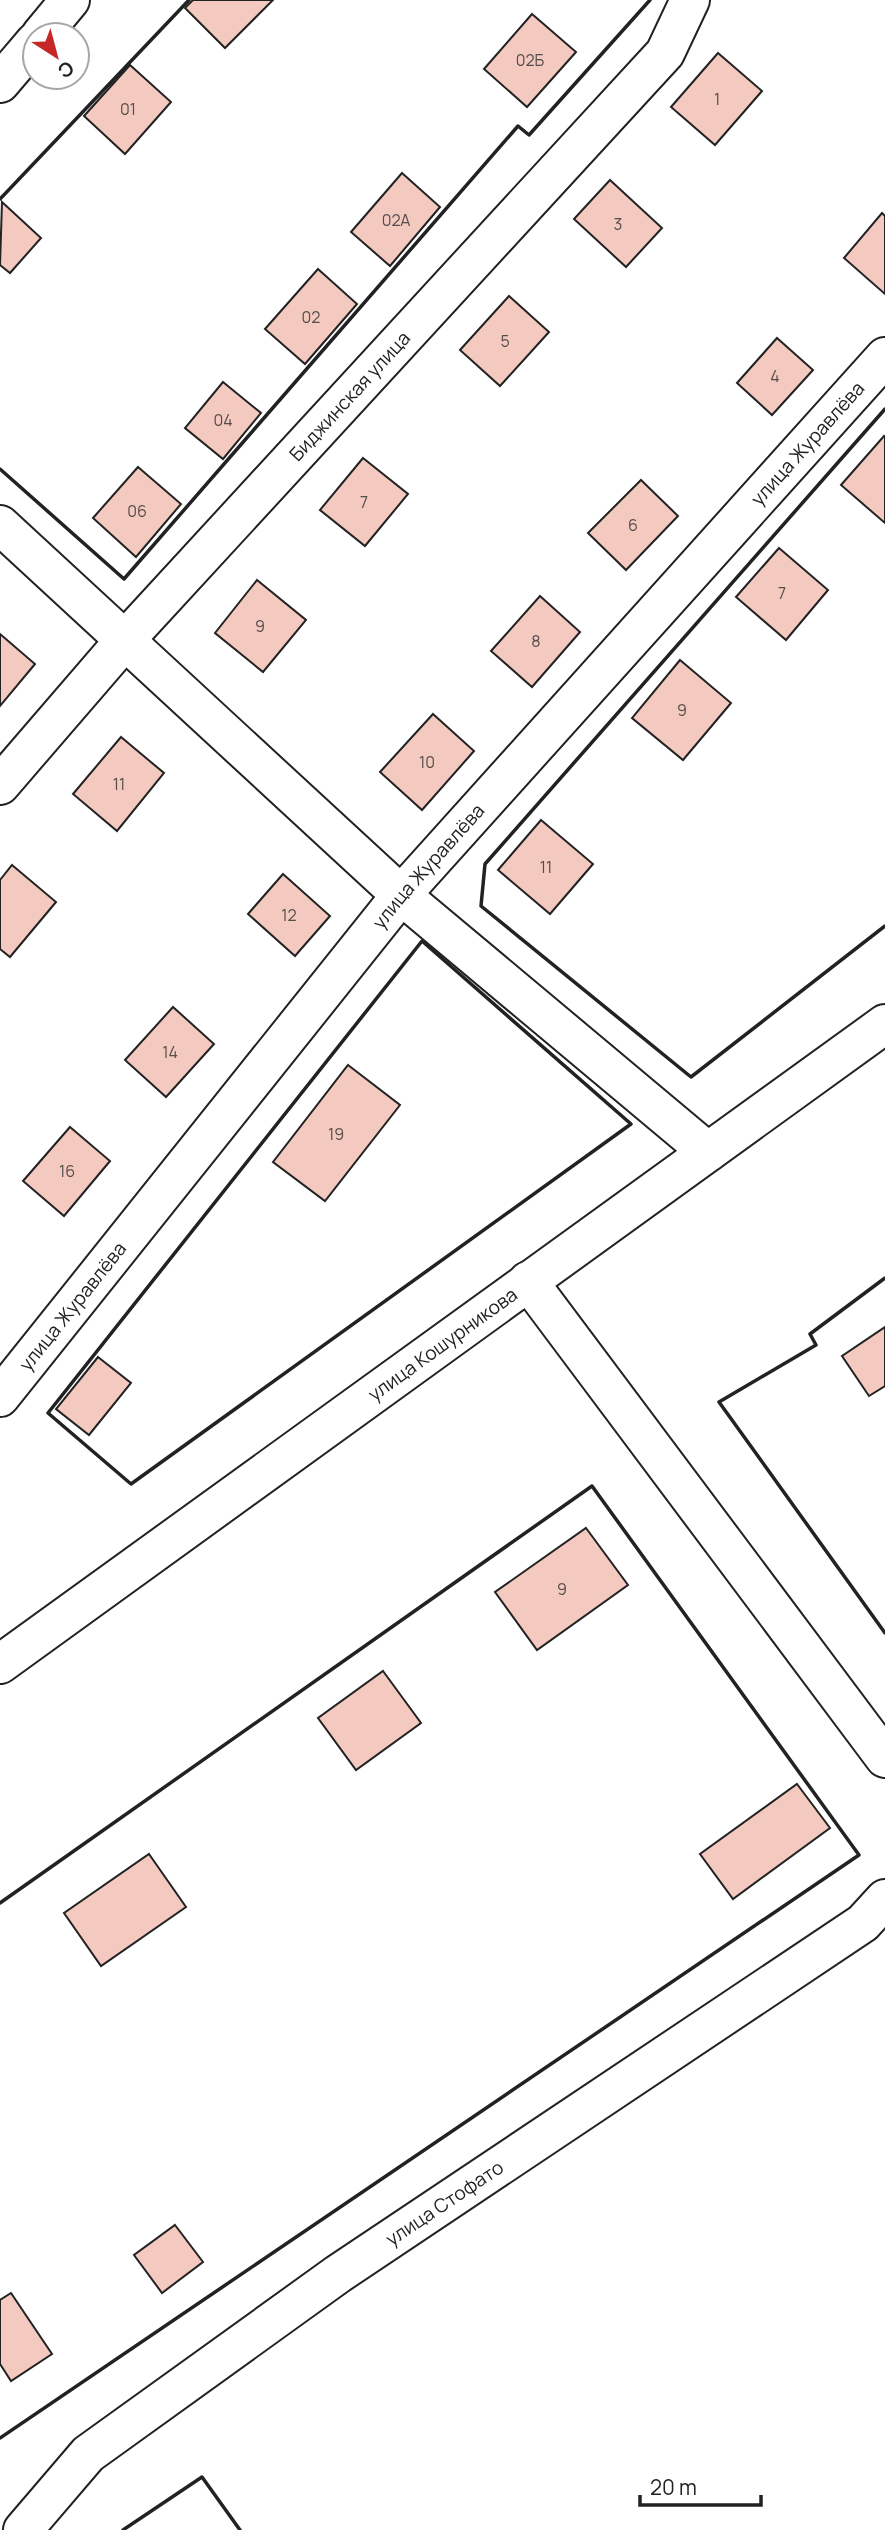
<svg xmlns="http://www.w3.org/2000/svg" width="885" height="2530" font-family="Manrope,sans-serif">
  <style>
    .building { fill: #f3c9c0; stroke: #222; stroke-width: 2 }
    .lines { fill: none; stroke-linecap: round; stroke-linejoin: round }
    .minor-casing { stroke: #222; stroke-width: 42 }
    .major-casing { stroke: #222; stroke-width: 42 }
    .minor { stroke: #fff; stroke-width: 38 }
    .major { stroke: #fff; stroke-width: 38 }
    .wall { stroke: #222; stroke-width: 3.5 }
    .labels { text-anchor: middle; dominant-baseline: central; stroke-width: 5; stroke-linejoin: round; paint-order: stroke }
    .number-label { font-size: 16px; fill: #564c4a }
    .street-label { font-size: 19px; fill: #222; stroke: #fff }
  </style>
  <rect width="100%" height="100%" fill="#fff"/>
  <!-- building -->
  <g class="building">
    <path d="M193 0H273L225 48 185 8Z"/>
    <path d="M532 14 576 52 527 107 484 69Z"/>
    <path d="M718 53 762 91 715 145 671 107Z"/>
    <path d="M130 65 171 102 125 154 84 116Z"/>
    <path d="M402 173 440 207 390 266 351 232Z"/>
    <path d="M610 180 662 228 626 267 574 219Z"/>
    <path d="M2 202 41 238 10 273 0 265Z"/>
    <path d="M882 213 885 216V294L844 258Z"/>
    <path d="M318 269 357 304 305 364 265 329Z"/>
    <path d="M509 296 549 332 500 386 460 350Z"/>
    <path d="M777 338 813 370 772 415 737 383Z"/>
    <path d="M223 382 261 413 223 459 185 428Z"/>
    <path d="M884 436 885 437V523L841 485Z"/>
    <path d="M363 458 408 494 365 546 320 510Z"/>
    <path d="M138 467 181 504 136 557 93 518Z"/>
    <path d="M641 480 678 516 626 570 588 533Z"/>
    <path d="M779 548 828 590 786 640 736 597Z"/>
    <path d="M257 580 306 620 263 672 215 633Z"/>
    <path d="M540 596 580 632 532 687 491 651Z"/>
    <path d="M0 634 35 664 0 706Z"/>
    <path d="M680 660 731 703 683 760 632 718Z"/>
    <path d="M433 714 474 751 422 810 380 772Z"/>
    <path d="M121 737 164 773 117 831 73 794Z"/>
    <path d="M541 820 593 864 550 914 498 870Z"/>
    <path d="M12 865 56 902 10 957 0 949V880Z"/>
    <path d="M283 874 330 916 295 956 248 914Z"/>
    <path d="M173 1007 214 1044 166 1097 125 1060Z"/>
    <path d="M348 1065 400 1105 325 1201 273 1162Z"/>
    <path d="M70 1127 110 1161 64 1216 23 1181Z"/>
    <path d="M885 1327V1386L869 1396 842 1356Z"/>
    <path d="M98 1357 131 1383 89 1435 56 1409Z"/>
    <path d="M586 1528 628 1585 537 1650 495 1592Z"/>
    <path d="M383 1671 421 1723 356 1770 318 1718Z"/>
    <path d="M797 1784 830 1828 733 1899 700 1854Z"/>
    <path d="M149 1854 186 1907 101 1966 64 1913Z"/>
    <path d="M175 2225 203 2262 162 2293 134 2255Z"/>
    <path d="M11 2293 52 2354 11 2381 0 2364V2300Z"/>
  </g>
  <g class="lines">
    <defs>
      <g id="minor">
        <path d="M41 35 70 0"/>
        <path d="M0 83 35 42"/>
        <path d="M0 525 401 895 708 1152"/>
        <path id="s1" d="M0 785 125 640 665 53 690 0"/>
        <path d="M528 1281 885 1758"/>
        <path id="s2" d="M0 1397 401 895 885 357"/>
        <path id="s3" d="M23 2530 88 2454 338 2274 863 1923 885 1899"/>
      </g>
      <g id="major">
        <path id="s4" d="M0 1664 885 1024"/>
      </g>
    </defs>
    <!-- minor casing -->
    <use href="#minor" class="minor-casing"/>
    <!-- major casing -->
    <use href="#major" class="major-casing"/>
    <!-- minor -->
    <use href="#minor" class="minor"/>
    <!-- major -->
    <use href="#major" class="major"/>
    <!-- wall -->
    <g class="wall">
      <path d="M0 199 189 0"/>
      <path d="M885 409 485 864 481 906 691 1077 885 926"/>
      <path d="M0 469 124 579 518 126 529 135 650 0"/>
      <path d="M422 941 631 1124 131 1484 48 1413Z"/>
      <path d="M885 1278 810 1334 816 1345 719 1402 885 1633"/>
      <path d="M0 1903 592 1486 859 1855 0 2438"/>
      <path d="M123 2530 202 2477 240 2530"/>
    </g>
  </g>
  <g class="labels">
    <!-- number labels -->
    <g class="number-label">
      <text x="530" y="60">02Б</text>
      <text x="717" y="99">1</text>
      <text x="128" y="109">01</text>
      <text x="396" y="220">02А</text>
      <text x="618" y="224">3</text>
      <text x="311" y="317">02</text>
      <text x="505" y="341">5</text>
      <text x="775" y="376">4</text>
      <text x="223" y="420">04</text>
      <text x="364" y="502">7</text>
      <text x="137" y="511">06</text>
      <text x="633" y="525">6</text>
      <text x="782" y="593">7</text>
      <text x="260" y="626">9</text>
      <text x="536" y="641">8</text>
      <text x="682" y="710">9</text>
      <text x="427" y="762">10</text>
      <text x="119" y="784">11</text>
      <text x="546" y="867">11</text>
      <text x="289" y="915">12</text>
      <text x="170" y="1052">14</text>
      <text x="336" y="1134">19</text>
      <text x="67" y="1171">16</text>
      <text x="562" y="1589">9</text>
    </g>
    <!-- street labels -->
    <g class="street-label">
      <text stroke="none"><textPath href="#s1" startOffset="523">Биджинская улица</textPath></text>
      <text stroke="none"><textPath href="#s2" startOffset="1250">улица Журавлёва</textPath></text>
      <text stroke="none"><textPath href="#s2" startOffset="682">улица Журавлёва</textPath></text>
      <text stroke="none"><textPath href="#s2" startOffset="116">улица Журавлёва</textPath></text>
      <text stroke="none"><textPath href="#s4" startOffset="546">улица Кошурникова</textPath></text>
      <text stroke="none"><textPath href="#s3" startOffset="536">улица Стофато</textPath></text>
    </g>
  </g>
  <!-- north arrow -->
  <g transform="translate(56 56) rotate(144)"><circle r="33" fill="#ffffff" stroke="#a7a7a7" stroke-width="2"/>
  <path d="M0-5L12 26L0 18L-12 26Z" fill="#c62828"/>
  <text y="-10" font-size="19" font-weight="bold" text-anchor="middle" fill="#222222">С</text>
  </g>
  <!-- scale -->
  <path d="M640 2495v10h121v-10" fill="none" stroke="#222222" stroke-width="3.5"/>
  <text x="650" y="2495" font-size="21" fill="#222222" stroke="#ffffff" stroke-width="5" paint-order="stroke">20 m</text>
</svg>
